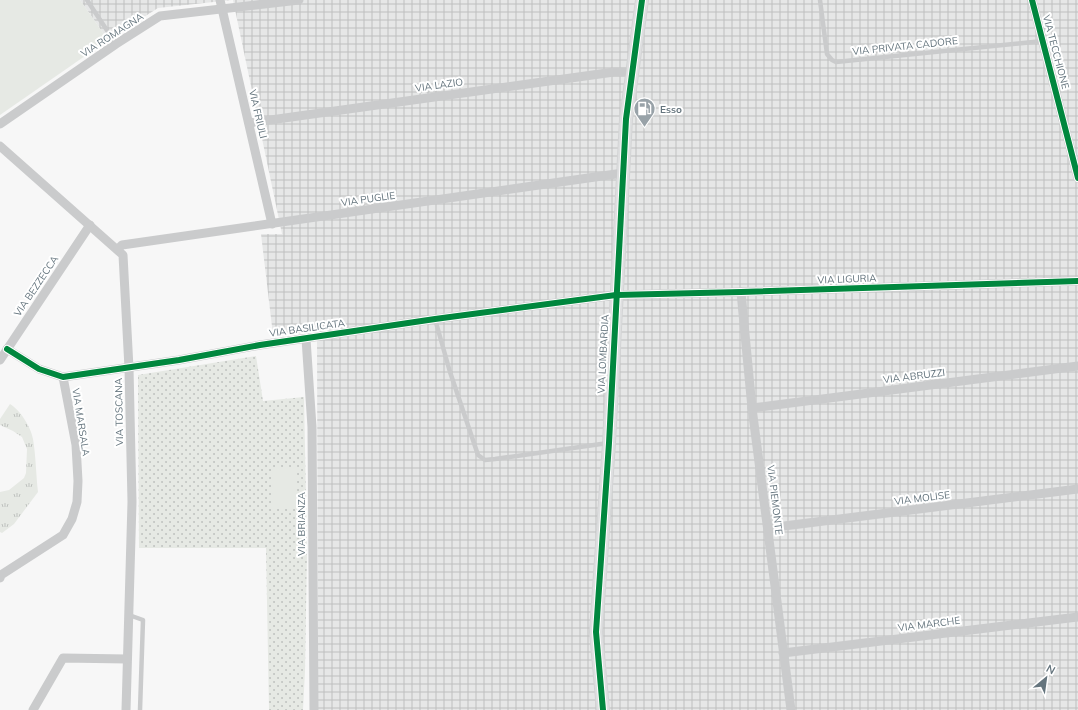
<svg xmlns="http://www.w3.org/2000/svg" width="1078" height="710" font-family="Mulish,sans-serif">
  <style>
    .industrial { fill: url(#industrial-grid) }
    .grass { fill: url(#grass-tufts) }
    .park { fill: url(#park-dots) }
    .pitch { fill: #e6e9e4 }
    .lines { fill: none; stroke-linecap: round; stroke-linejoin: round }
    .secondary-casing { stroke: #d3d4d5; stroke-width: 14 }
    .lane { stroke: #cacbcc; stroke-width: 4.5 }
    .street { stroke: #cacbcc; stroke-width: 9 }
    .secondary { stroke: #dedfe0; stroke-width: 12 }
    .cycleway-casing { stroke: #fff; stroke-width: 8 }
    .cycleway { stroke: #00873e; stroke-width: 6 }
    .labels { text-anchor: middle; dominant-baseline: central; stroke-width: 4; stroke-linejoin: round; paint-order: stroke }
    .street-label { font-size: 10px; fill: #65757e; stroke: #fff }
    .poi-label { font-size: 10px; font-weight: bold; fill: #65757e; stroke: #fff; text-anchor: start }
  </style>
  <defs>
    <pattern id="industrial-grid" width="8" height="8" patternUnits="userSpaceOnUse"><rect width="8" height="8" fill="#e6e7e7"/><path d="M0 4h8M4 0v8" fill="none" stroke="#bec0c0"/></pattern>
    <pattern id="grass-tufts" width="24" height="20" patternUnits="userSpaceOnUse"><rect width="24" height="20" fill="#e6e9e4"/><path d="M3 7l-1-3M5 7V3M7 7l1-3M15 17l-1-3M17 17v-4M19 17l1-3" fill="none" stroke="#bec1be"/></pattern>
    <pattern id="park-dots" width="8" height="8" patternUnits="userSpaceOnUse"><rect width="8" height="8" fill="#e6e9e4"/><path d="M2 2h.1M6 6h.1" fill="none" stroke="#bec1be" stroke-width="1.8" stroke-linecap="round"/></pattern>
  </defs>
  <rect width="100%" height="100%" fill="#f7f7f7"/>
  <!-- industrial -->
  <g class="industrial">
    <path d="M80 0H232L158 8 108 40Z"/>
    <path d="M233 0H1078V710H318L317 332 273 335 261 234H282Z"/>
  </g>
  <!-- grass -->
  <path class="grass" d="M10 404C20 410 31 427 33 439 36 457 36 475 38 492L14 524 2 533 0 532V492L9 490 24 478 26 473 27 449 22 437 13 431 0 425V419Z"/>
  <!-- park -->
  <path class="park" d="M256 356 263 401 304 397 307 551 305 671 303 710H269L266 548H139L138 375Z"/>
  <!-- pitch -->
  <g class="pitch">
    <path d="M0 0H80L108 40 0 115Z"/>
    <path d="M272 467H295L296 509 273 508Z"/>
  </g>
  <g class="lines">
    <defs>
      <path id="secondary" d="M603 710 596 632 609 443 626 119 642 0"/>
    </defs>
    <!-- secondary casing -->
    <use href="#secondary" class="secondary-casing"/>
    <!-- lane -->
    <g class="lane">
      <path d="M87 0 116 44"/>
      <path d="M820 0 827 54 832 60 836 62 1043 41"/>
      <path d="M435 319 450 372 478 455 485 460 495 459 608 443"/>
      <path d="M129 615 143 620 140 710"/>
    </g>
    <!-- street -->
    <g class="street">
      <path d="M220 0 272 224"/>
      <path d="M1032 0 1078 178"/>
      <path d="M249 123 614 72H632"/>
      <path d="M0 124 116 44 160 16 299 0"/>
      <path d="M0 146 123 255 129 368 132 502 126 710"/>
      <path d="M118 249 122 245 129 244 623 173"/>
      <path d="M741 292 752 408 791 710"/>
      <path d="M306 339 312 427 314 710"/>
      <path d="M7 349 39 369 63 377 179 360 260 345 435 319 616 295 741 292 1078 281"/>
      <path d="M0 360 90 225"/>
      <path d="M752 408 1078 366"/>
      <path d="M768 528 1078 489"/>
      <path d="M0 578 1 575 63 535 72 519 77 502 78 481 76 445 63 377"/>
      <path d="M783 653 1078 617"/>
      <path d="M33 710 63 658 127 659"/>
    </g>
    <!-- secondary -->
    <use href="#secondary" class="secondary"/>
    <defs>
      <g id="cycleway">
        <path d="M1032 0 1078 178"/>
        <path d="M7 349 39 369 63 377 179 360 260 345 435 319 616 295 741 292 1078 281"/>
        <path d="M603 710 596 632 609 443 626 119 642 0"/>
      </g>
    </defs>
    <!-- cycleway casing -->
    <use href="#cycleway" class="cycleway-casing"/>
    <!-- cycleway -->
    <use href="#cycleway" class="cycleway"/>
  </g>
  <!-- icons -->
  <defs>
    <symbol id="fuel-pin" viewBox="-11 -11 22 30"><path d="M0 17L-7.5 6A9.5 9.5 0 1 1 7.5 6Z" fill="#98a2a8" stroke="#fff"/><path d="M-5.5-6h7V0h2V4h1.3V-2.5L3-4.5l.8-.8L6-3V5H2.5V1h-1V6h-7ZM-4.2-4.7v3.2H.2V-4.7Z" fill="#fff"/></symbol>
  </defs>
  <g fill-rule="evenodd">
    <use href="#fuel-pin" x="632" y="96" width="25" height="34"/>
  </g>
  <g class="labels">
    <!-- street labels -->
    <g class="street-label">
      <text transform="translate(112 35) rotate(-33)">VIA ROMAGNA</text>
      <text transform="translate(905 46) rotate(-6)">VIA PRIVATA CADORE</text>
      <text transform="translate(1056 52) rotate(75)">VIA TECCHIONE</text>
      <text transform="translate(439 85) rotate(-8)">VIA LAZIO</text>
      <text transform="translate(258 114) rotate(77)">VIA FRIULI</text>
      <text transform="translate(368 199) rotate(-8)">VIA PUGLIE</text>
      <text transform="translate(847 279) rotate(-2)">VIA LIGURIA</text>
      <text transform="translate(36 286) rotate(-56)">VIA BEZZECCA</text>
      <text transform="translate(307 328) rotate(-8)">VIA BASILICATA</text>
      <text transform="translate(603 354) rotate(-87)">VIA LOMBARDIA</text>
      <text transform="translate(914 376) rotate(-7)">VIA ABRUZZI</text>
      <text transform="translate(119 412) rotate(-91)">VIA TOSCANA</text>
      <text transform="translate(81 422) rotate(81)">VIA MARSALA</text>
      <text transform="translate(922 498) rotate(-7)">VIA MOLISE</text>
      <text transform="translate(775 500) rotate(83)">VIA PIEMONTE</text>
      <text transform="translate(301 524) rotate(-90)">VIA BRIANZA</text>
      <text transform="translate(929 624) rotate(-7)">VIA MARCHE</text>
    </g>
    <!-- poi labels -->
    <g class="poi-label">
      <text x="660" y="109">Esso</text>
    </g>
  </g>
  <!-- north arrow -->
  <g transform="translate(1046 678) rotate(29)" stroke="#ffffff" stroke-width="3" paint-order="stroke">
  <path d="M0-3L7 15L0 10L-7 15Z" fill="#65757e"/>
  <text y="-6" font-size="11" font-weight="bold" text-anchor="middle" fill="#65757e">N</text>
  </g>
</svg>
